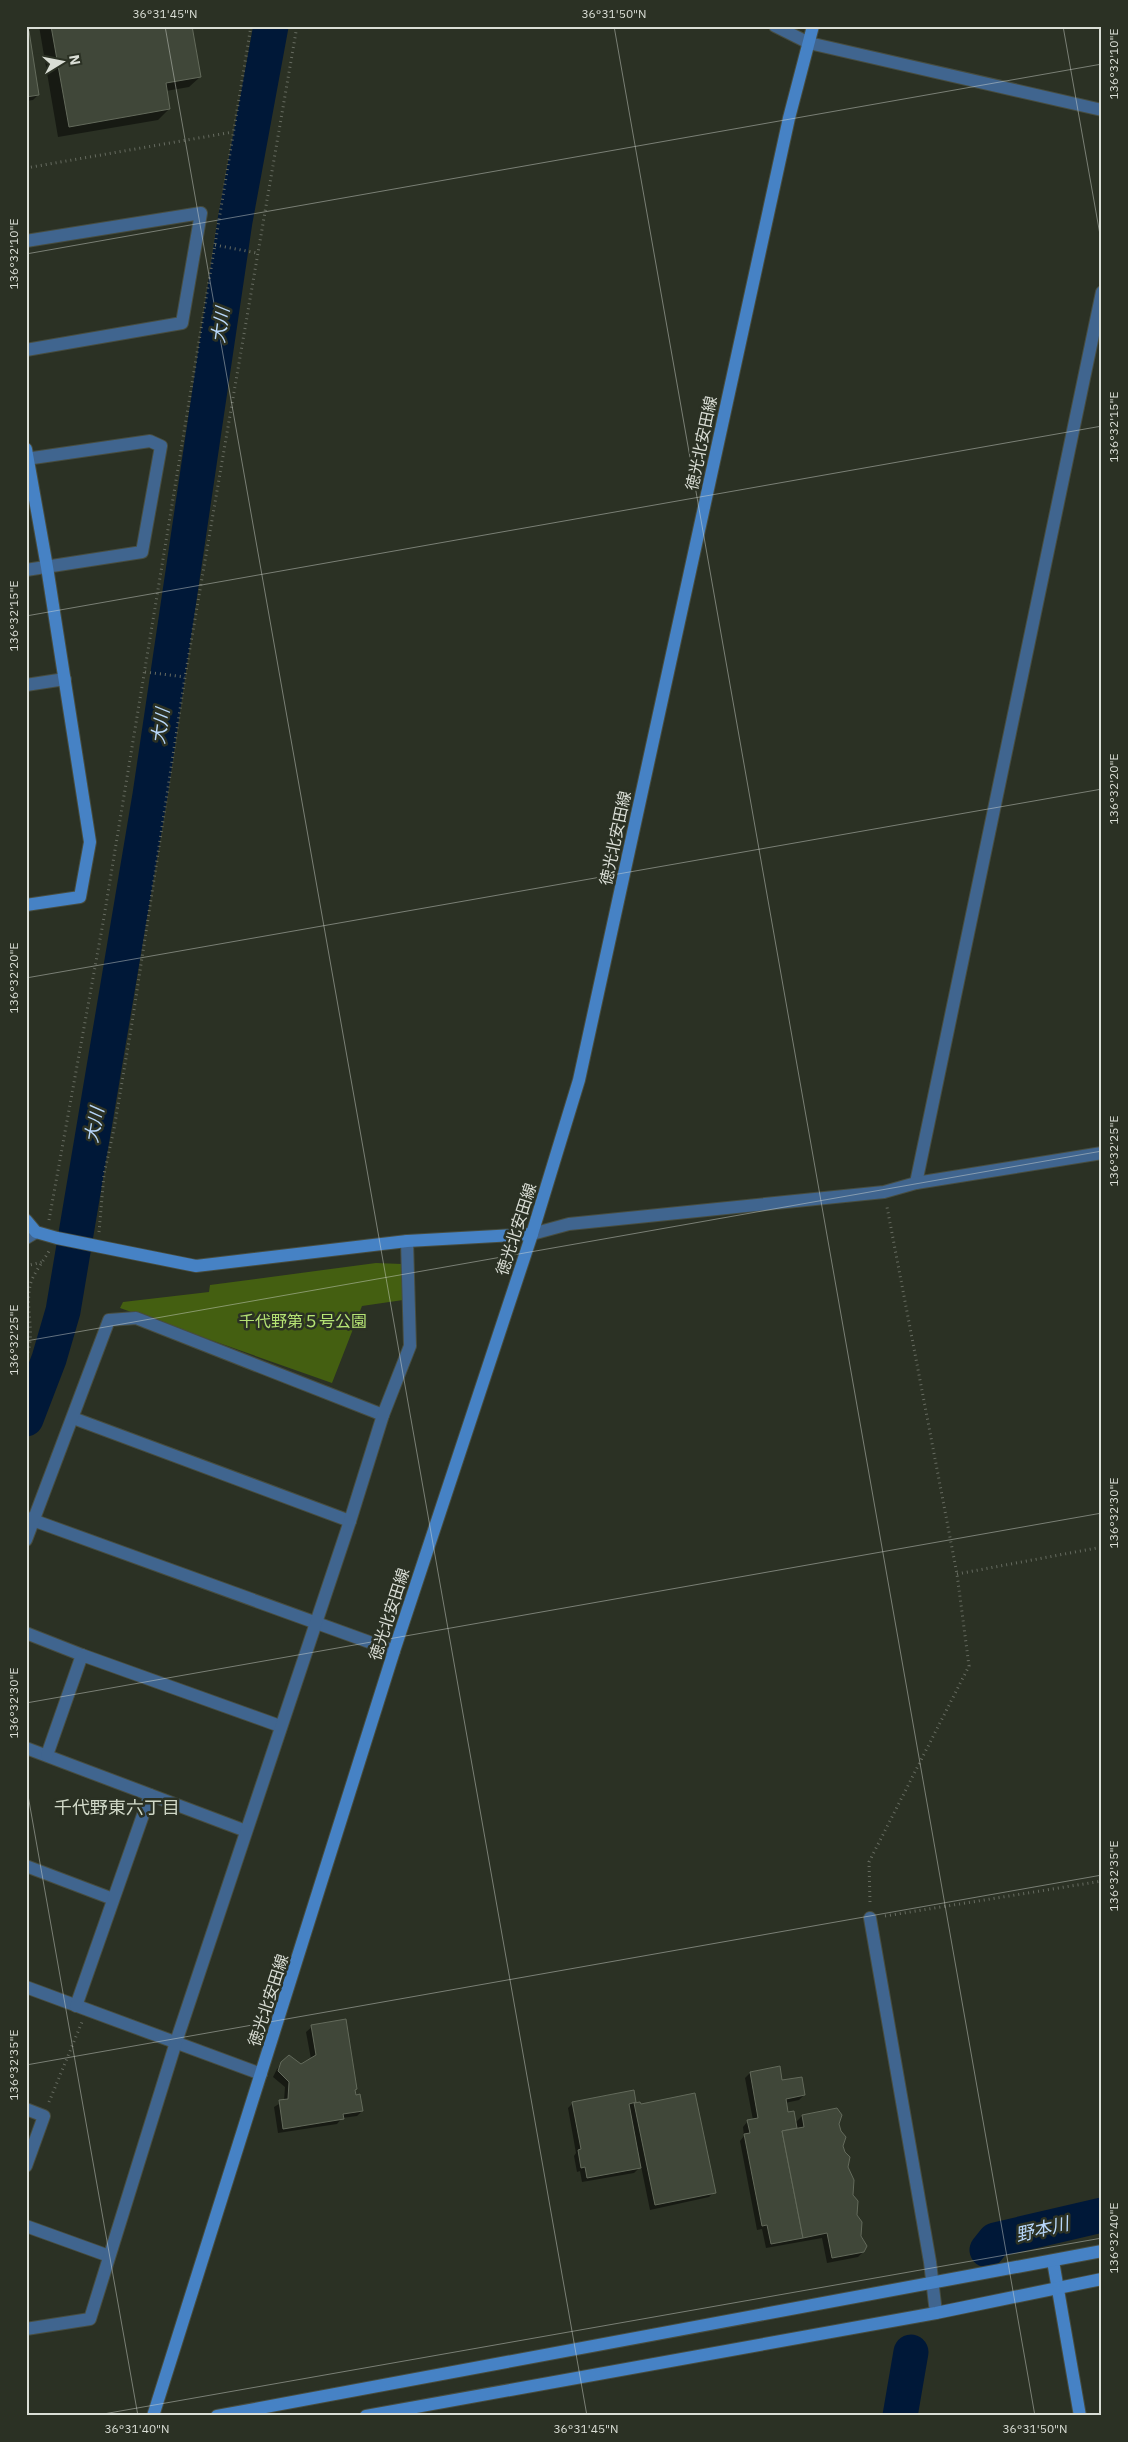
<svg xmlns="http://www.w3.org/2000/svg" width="1128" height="2442" font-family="'IBM Plex Sans','Noto Sans JP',sans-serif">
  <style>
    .green { fill: #445f11 }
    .shadow { fill: #0007 }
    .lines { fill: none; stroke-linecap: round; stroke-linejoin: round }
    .river { stroke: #001838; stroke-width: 35 }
    .building { fill: #404739; stroke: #636a5b }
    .street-casing { stroke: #474d40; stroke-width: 14 }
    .secondary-casing { stroke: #474d40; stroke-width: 14 }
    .path { stroke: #666b60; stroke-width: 3; stroke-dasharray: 1 4; stroke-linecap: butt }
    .street { stroke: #40658f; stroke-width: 12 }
    .secondary { stroke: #4682c5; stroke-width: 12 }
    .ticks { fill: none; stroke: #daded6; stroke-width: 1; stroke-opacity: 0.45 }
    .labels { text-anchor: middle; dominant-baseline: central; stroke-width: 5; stroke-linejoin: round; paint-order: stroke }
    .street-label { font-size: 16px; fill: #daded6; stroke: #2b3124 }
    .park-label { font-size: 16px; fill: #b5e374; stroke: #2b3124 }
    .water-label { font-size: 18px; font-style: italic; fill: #b8d7fa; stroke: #2b3124 }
    .neighbourhood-label { font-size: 18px; fill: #d0d8c7; stroke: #2b3124 }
    .neatline { fill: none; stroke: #daded6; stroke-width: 2 }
    .ticks-label { font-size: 12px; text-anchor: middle; fill: #daded6 }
  </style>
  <rect width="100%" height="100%" fill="#2b3124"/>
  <!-- green -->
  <path class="green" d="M376 1263 402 1264 403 1300 362 1306 332 1383 120 1308 123 1302 209 1292 210 1285Z"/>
  <!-- shadow -->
  <g class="shadow">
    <path d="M39 26H191L200 77 189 87 166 91 169 109 158 120 58 137Z"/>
    <path d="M26 32 38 95 33 100 26 101Z"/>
    <path d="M312 2027 354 2091 362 2111 357 2116 342 2118 337 2124 278 2133 274 2107 284 2101 285 2087 273 2077 277 2069 289 2057 301 2065 311 2059 306 2032Z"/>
    <path d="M750 2073 782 2082 804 2095 799 2100 785 2103 787 2114 795 2123 802 2116 836 2110 851 2189 857 2202 855 2210 861 2222 859 2230 865 2244 863 2252 858 2257 827 2263 822 2238 766 2248 762 2229 757 2230 740 2141 744 2136 743 2127 748 2121 753 2120 745 2078Z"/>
    <path d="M633 2092 635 2104 714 2192 709 2197 650 2210 641 2166 634 2173 582 2182 580 2171 577 2172 574 2156 576 2153 568 2108 573 2103Z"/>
  </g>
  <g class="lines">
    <!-- river -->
    <g class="river">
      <path d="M26 1419 49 1359 63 1311 150 795 235 221 271 26"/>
      <path d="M987 2250 995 2240 1102 2215"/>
      <path d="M900 2416 911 2352"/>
    </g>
  </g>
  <!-- building -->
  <g class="building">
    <path d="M51 26H192L201 77 166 83 170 109 69 127Z"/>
    <path d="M26 31H29L39 95 26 97Z"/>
    <path d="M346 2019 357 2089 355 2090 356 2095 360 2094 363 2111 343 2114 344 2119 283 2129 279 2100 288 2099 289 2082 278 2071 281 2062 289 2055 301 2064 316 2055 311 2025Z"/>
    <path d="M780 2066 782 2080 802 2077 805 2095 786 2099 788 2112 794 2111 797 2128 782 2131 803 2238 771 2244 767 2225 762 2226 744 2134 750 2133 747 2120 758 2118 750 2072Z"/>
    <path d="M634 2090 636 2102 629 2104 641 2168 587 2178 585 2167 581 2168 578 2150 581 2149 572 2102Z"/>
    <path d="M695 2093 716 2193 655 2205 634 2103 640 2102 641 2104Z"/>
    <path d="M837 2108 842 2115 839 2124 841 2131 846 2137 843 2146 845 2152 850 2157 848 2167 854 2180 853 2195 858 2201 857 2215 862 2222 861 2236 867 2246 864 2252 832 2258 827 2233 803 2238 782 2131 804 2127 802 2115Z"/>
  </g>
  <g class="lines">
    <defs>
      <g id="street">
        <path d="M775 26 809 43 1102 110"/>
        <path d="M26 241 201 213 182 323 26 350"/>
        <path d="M26 459 150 441 161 446 142 552 26 570"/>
        <path d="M26 685 65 679"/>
        <path d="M916 1183 1102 292"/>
        <path d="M532 1234 569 1224 884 1192 916 1183 1102 1153"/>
        <path d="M26 1238 36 1232"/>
        <path d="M73 1418 350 1521"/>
        <path d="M27 1518 394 1651"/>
        <path d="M26 1540 109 1320 136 1318 383 1415"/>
        <path d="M26 1633 82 1655"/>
        <path d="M26 1748 246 1831"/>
        <path d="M47 1755 82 1655 280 1726"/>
        <path d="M26 1866 113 1899"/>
        <path d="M870 1918 930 2262 936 2313"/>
        <path d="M26 1987 261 2074"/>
        <path d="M76 2006 150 1795"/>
        <path d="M26 2109 44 2116 26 2166"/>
        <path d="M26 2226 109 2256"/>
        <path d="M26 2329 90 2319 176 2042 350 1521 383 1415 410 1346 407 1241"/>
      </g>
      <g id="secondary">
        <path d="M26 449 47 567 90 842 80 897 26 905"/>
        <path d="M26 1220 36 1232 57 1238 196 1266 407 1241 532 1234"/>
        <path d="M1053 2261 1080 2416"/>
        <path d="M153 2416 394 1651 532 1234 579 1080 789 118 813 26"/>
        <path d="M217 2416 1102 2251"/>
        <path d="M366 2416 936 2313 1102 2279"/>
      </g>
    </defs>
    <!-- street casing -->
    <use href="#street" class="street-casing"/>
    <!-- secondary casing -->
    <use href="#secondary" class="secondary-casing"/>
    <!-- path -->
    <g class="path">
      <path d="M26 168 233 132"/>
      <path d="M215 245 257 253"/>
      <path d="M145 672 185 677"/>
      <path d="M49 1220 103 923 251 26"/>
      <path d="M99 1232 104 1174 114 1129 132 1023 185 677 297 26"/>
      <path d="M26 1266 42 1262"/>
      <path d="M26 1357C36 1334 25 1310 30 1286 32 1275 43 1262 49 1251"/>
      <path d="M957 1574 1102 1547"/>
      <path d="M870 1902 869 1862 969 1666 957 1574 887 1207"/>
      <path d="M885 1916 1102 1881"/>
      <path d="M49 2102 82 2022"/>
    </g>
    <!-- street -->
    <use href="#street" class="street"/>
    <!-- secondary -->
    <use href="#secondary" class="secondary"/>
  </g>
  <!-- ticks -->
  <path class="ticks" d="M165 26 587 2416M614 26 1035 2416M1063 26 1102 246M26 254 1102 64M26 616 1102 426M26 978 1102 789M26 1341 1102 1151M26 1703 1102 1513M26 1784 138 2416M26 2065 1102 1875M92 2416 1102 2238"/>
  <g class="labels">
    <!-- street labels -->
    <g class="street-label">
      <text transform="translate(701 443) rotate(-78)">徳光北安田線</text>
      <text transform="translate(615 838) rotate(-78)">徳光北安田線</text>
      <text transform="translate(516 1229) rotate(-72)">徳光北安田線</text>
      <text transform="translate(389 1614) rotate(-72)">徳光北安田線</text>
      <text transform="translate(268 2000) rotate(-72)">徳光北安田線</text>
    </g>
    <!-- park labels -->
    <g class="park-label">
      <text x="303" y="1321">千代野第５号公園</text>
    </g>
    <!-- water labels -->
    <g class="water-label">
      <text transform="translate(220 325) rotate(-82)">大川</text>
      <text transform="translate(160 726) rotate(-82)">大川</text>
      <text transform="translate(94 1125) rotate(-80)">大川</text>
      <text transform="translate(1042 2229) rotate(-13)">野本川</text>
    </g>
    <!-- neighbourhood labels -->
    <g class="neighbourhood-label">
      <text x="117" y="1807">千代野東六丁目</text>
    </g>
  </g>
  <!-- border -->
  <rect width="1128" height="2442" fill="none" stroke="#2b3124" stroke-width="55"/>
  <!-- north arrow -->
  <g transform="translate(62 62) rotate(80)" stroke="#2b3124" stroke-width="4" paint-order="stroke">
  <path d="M0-4L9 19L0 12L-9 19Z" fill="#daded6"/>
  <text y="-8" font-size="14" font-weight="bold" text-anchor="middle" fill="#daded6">N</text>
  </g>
  <rect x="28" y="28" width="1072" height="2386" class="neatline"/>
  <g class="ticks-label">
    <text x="165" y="18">36°31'45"N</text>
    <text x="614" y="18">36°31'50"N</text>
    <text transform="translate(1114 64) rotate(-90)" y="4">136°32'10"E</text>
    <text transform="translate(14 254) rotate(-90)" y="4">136°32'10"E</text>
    <text transform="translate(1114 427) rotate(-90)" y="4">136°32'15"E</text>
    <text transform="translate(14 616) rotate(-90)" y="4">136°32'15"E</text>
    <text transform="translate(1114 789) rotate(-90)" y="4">136°32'20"E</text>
    <text transform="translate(14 978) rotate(-90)" y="4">136°32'20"E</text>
    <text transform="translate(1114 1151) rotate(-90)" y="4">136°32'25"E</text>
    <text transform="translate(14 1340) rotate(-90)" y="4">136°32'25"E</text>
    <text transform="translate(1114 1513) rotate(-90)" y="4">136°32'30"E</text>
    <text transform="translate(14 1703) rotate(-90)" y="4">136°32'30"E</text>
    <text transform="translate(1114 1876) rotate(-90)" y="4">136°32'35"E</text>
    <text transform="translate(14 2065) rotate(-90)" y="4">136°32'35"E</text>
    <text transform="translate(1114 2238) rotate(-90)" y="4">136°32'40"E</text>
    <text x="137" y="2433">36°31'40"N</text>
    <text x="586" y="2433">36°31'45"N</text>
    <text x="1035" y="2433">36°31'50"N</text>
  </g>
</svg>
